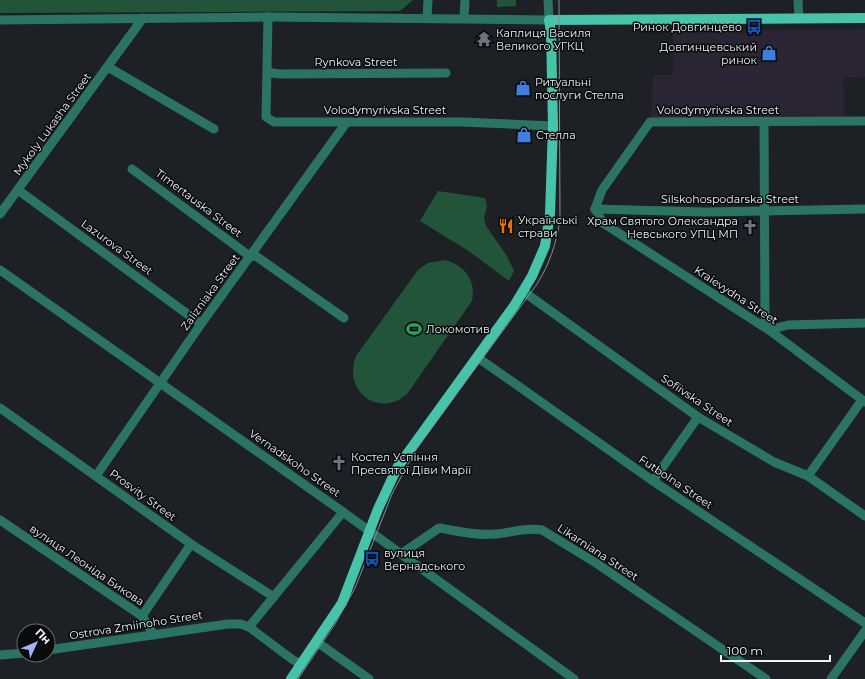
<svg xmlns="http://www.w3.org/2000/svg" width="865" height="679" font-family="Montserrat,sans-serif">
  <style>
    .commercial { fill: #2b2434 }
    .green { fill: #215439 }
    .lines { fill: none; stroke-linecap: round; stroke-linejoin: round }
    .minor { stroke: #2b7464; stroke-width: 9 }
    .major { stroke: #47c3a9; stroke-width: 10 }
    .tram { stroke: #898d90; stroke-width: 1 }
    .labels { text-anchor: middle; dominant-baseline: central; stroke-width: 3; stroke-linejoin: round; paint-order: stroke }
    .poi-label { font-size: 11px; fill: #eff3f5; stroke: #090b0c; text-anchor: start }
    .street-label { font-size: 11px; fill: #eff3f5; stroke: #090b0c }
  </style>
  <rect width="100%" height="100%" fill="#1d2125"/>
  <!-- commercial -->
  <path class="commercial" d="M865 29V77L843 78 845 118 651 120 653 75H673V32Z"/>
  <!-- green -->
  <g class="green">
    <path d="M0 0H413L400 11 0 13Z"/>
    <path d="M497 0H516V6L497 7Z"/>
    <path d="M438 191 485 198 487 206 484 218 486 226 507 256 514 271 509 281 470 252 420 221Z"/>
    <path d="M445 260C465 265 476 281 472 301L407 394C379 419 342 391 356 356L418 270 428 263Z"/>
  </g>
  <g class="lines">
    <!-- minor -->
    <g class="minor">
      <path d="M798 0 799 18"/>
      <path d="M268 17 266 117 274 122H462L553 126"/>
      <path d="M427 17 428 0"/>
      <path d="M464 18 465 0"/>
      <path d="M0 20 268 17 549 20 548 0"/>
      <path d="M108 67 214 129"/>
      <path d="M268 70 271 73 281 74 446 73"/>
      <path d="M764 122 765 317 769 330 788 325 865 323"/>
      <path d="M132 169 251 257"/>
      <path d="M18 190 201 324"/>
      <path d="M595 209 603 223 769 330 865 402"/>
      <path d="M595 209 602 190 650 122 865 121"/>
      <path d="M595 209 705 212 865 209"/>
      <path d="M0 214 143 18"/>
      <path d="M253 254 344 318"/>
      <path d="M0 270 343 512 574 679"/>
      <path d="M524 292 698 417 774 462 808 476 865 516"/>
      <path d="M477 357 653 481 865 623"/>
      <path d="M0 408 191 544 274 597"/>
      <path d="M96 476 201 324 346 123"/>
      <path d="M808 476 862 400"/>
      <path d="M653 481 698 417"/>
      <path d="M0 520 142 616 154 635"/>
      <path d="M401 554 439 528C457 531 476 536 495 534 511 533 526 527 542 530L596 563 766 679"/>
      <path d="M142 616 191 544"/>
      <path d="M249 627 293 660 302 664"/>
      <path d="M317 642 369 679"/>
      <path d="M48 650 228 624H241L249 627 343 512"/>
      <path d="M0 655 24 653"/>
      <path d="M831 679 865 631"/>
    </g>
    <!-- major -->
    <path class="major" d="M291 679 342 603 378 509 397 468 514 306 532 276 545 246 550 214 553 126 551 32 549 20 865 18"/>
    <!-- tram -->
    <path class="tram" d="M298 679 335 624 355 588 392 494 415 451 537 284C550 263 556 244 560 220L559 0"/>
  </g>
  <!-- icons -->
  <defs>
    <symbol id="bus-bare" viewBox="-9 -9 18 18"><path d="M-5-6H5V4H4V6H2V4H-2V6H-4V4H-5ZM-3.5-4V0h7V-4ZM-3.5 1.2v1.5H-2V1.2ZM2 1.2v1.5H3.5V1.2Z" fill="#1a4fb4" stroke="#090b0c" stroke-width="2.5" paint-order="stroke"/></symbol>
    <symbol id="temple-bare" viewBox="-9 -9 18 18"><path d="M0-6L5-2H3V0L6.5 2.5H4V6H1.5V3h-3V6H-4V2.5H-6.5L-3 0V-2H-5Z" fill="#6b7280" stroke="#090b0c" stroke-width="2.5" paint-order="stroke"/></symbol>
    <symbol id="shop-bare" viewBox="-9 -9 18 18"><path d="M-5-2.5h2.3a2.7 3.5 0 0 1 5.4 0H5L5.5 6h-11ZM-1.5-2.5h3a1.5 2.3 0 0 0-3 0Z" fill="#3f7fe0" stroke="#090b0c" stroke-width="2.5" paint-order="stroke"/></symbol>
    <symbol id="restaurant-bare" viewBox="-9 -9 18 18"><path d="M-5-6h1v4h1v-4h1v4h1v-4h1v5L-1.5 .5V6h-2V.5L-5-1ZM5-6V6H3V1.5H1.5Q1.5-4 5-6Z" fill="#e8710a" stroke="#090b0c" stroke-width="2.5" paint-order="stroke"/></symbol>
    <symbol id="church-bare" viewBox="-9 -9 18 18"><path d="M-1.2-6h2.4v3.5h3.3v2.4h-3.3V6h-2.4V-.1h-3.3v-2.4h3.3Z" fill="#6b7280" stroke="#090b0c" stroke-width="2.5" paint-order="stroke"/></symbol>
    <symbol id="stadium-bare" viewBox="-9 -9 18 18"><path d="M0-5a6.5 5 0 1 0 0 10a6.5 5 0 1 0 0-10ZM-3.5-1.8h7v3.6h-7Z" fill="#2e9e5b" stroke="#090b0c" stroke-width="2.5" paint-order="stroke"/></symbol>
  </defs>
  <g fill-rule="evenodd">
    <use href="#bus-bare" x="743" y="16" width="22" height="22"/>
    <use href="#temple-bare" x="473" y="28" width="22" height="22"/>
    <use href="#shop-bare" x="758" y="42" width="22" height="22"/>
    <use href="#shop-bare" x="512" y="77" width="22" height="22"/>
    <use href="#shop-bare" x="513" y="124" width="22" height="22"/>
    <use href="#restaurant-bare" x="495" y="215" width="22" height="22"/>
    <use href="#church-bare" x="739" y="216" width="22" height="22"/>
    <use href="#stadium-bare" x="403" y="318" width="22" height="22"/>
    <use href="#church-bare" x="328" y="452" width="22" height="22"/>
    <use href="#bus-bare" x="361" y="548" width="22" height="22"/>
  </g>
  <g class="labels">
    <!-- poi labels -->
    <g class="poi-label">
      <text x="742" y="27" text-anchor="end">Ринок Довгинцево</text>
      <text x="496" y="33">Каплиця Василя<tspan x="496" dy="13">Великого УГКЦ</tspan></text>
      <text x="757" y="47" text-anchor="end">Довгинцевський<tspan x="757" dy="13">ринок</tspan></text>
      <text x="535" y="82">Ритуальні<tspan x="535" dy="13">послуги Стелла</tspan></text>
      <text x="536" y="135">Стелла</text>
      <text x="518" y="220">Українські<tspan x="518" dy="13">страви</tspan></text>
      <text x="738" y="221" text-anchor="end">Храм Святого Олександра<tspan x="738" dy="13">Невського УПЦ МП</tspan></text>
      <text x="426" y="329">Локомотив</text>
      <text x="351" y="457">Костел Успіння<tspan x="351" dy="13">Пресвятої Діви Марії</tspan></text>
      <text x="384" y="553">вулиця<tspan x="384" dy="13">Вернадського</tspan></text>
    </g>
    <!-- street labels -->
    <g class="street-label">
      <text x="356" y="62">Rynkova Street</text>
      <text x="385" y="110">Volodymyrivska Street</text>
      <text x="718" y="110">Volodymyrivska Street</text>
      <text transform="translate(52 124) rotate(-54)">Mykoly Lukasha Street</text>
      <text x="730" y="199">Silskohospodarska Street</text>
      <text transform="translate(199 203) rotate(37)">Timertauska Street</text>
      <text transform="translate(117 247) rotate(36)">Lazurova Street</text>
      <text transform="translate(210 292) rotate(-54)">Zalizniaka Street</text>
      <text transform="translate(736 295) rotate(33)">Kraievydna Street</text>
      <text transform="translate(697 400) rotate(34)">Sofiivska Street</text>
      <text transform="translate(295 463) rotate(35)">Vernadskoho Street</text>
      <text transform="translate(676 482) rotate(34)">Futbolna Street</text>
      <text transform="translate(143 495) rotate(36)">Prosvity Street</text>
      <text transform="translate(598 552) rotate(33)">Likarniana Street</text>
      <text transform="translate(87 565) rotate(34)">вулиця Леоніда Бикова</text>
      <text transform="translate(136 625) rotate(-9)">Ostrova Zmiinoho Street</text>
    </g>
  </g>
  <!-- north arrow -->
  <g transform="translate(36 643) rotate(46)"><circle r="19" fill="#090b0c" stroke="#656869"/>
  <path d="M0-3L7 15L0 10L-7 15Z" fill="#a4b1fc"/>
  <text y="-6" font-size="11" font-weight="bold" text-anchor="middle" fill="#eff3f5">Пн</text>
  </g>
  <!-- scale -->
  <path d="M721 655v6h109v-6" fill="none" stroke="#eff3f5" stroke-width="2"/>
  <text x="727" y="655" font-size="12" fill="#eff3f5" stroke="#090b0c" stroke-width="3" paint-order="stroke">100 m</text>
</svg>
